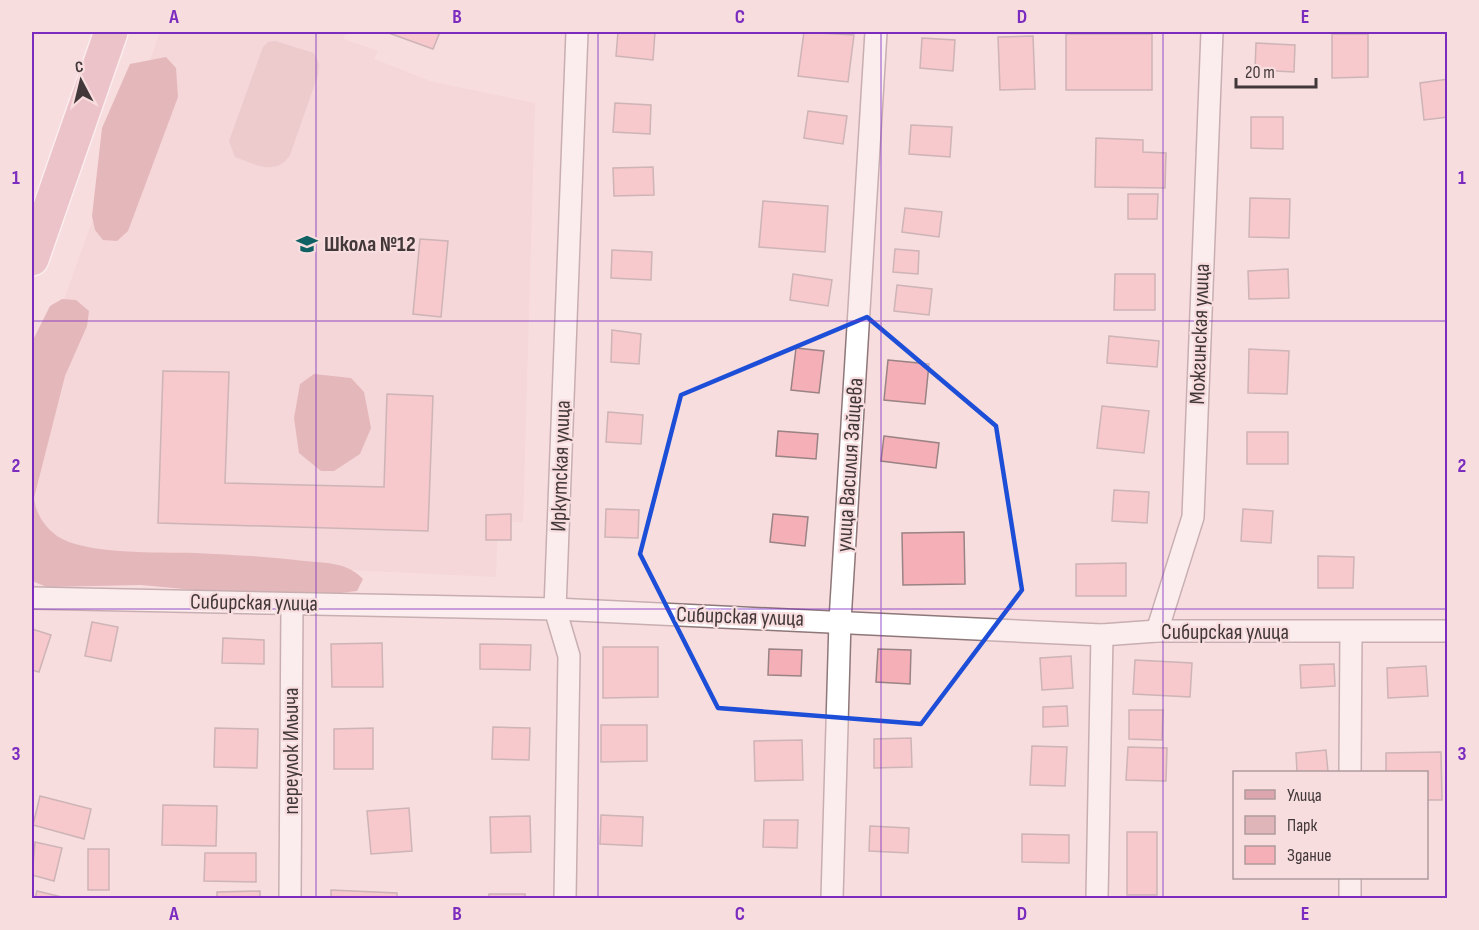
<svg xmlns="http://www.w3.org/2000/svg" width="1479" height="930" font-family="'Sofia Sans Condensed',sans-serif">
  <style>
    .built { fill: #f1cfd2 }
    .green { fill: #e0b5b9 }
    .forest { fill: #cd8a91 }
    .building { fill: #f5afb6; stroke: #9a8385; stroke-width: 1.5 }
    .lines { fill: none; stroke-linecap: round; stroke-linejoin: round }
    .minor-casing { stroke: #8e7779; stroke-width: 24 }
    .primary-casing { stroke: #fff; stroke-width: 36 }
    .minor { stroke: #fff; stroke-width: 21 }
    .primary { stroke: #dda5ad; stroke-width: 33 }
    .marked { fill: none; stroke: #1d4ed8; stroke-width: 4.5; stroke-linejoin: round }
    .grid { fill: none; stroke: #7b2cbf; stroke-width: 1.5; stroke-opacity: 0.55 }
    .labels { text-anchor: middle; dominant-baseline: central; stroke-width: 4.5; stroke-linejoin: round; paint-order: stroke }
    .poi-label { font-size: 22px; font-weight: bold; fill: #423839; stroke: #f8dddf; text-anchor: start }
    .street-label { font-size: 22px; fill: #423839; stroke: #f8dddf }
    .neatline { fill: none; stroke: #7b2cbf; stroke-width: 2 }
    .grid-label { font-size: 20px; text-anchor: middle; font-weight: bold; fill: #7b2cbf }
  </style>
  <rect width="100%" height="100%" fill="#f8dddf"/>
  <!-- built -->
  <path class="built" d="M160 32H346L343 39 378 51 374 59 433 82 535 103 523 522H511V514L486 515V540H497L496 577 99 558 32 574V389Z"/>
  <!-- green -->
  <path class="green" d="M275 41 314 53 319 64 318 75 290 155C276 177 255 164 235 157L229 141 263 47 268 42Z"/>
  <!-- forest -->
  <g class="forest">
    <path d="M166 57 176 68 178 97 128 231 117 241 103 240 95 230 92 216 102 128 130 64Z"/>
    <path d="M62 299 76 300 89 311 87 326 65 376 34 498C36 514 44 526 57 536 85 555 160 552 194 553 231 555 267 556 304 561 326 563 347 562 363 579L357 591 290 599 141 585 47 587 32 581V342L50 306Z"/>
    <path d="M314 374 351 378 364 392 371 428 360 454 334 471H321L299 453 294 418 300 384Z"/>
  </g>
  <!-- building -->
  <g class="building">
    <path d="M386 32H440L433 49Z"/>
    <path d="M618 32H655L653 60 616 56Z"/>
    <path d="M804 32 854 35 848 82 798 76Z"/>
    <rect x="1066" y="34" width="86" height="56"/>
    <path d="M1332 34H1368V77L1332 78Z"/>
    <path d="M1033 36 1035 89 1000 90 998 37Z"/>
    <path d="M922 38 955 40 953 71 920 68Z"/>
    <path d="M1256 43 1295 45 1294 72 1255 70Z"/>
    <path d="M1448 79V117L1424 120 1420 83Z"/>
    <path d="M615 103 651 105 650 134 613 132Z"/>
    <path d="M808 111 847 116 843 144 804 138Z"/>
    <path d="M1251 117H1283V149L1251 148Z"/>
    <path d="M911 125 952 127 950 157 909 154Z"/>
    <path d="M1096 138 1143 140V152L1166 153 1165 188 1095 187Z"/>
    <path d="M653 167 654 195 614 196 613 168Z"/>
    <path d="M1128 194H1158L1157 219H1128Z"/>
    <path d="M1250 198 1290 199 1289 238 1249 237Z"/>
    <path d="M763 201 828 206 825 252 759 247Z"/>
    <path d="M905 208 942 212 939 237 902 232Z"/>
    <path d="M420 239 448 241 441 317 413 314Z"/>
    <path d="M895 249 919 251 918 274 893 272Z"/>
    <path d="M612 250 652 252 651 280 611 278Z"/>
    <path d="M1288 269 1289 298 1249 299 1248 271Z"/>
    <path d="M793 274 832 280 828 306 790 300Z"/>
    <path d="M1115 274H1155V310H1114Z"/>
    <path d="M897 285 932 289 929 315 894 311Z"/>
    <path d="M612 330 641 334 639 364 611 362Z"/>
    <path d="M1109 336 1159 341 1157 367 1107 363Z"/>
    <path d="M796 348 824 351 819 393 791 390Z"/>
    <path d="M1249 349 1289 351 1287 394 1248 393Z"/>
    <path d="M888 360 929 364 925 404 884 400Z"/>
    <path d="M163 371 229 372 225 483 384 487 387 394 433 396 428 531 158 523Z"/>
    <path d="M1102 406 1149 411 1144 453 1097 448Z"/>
    <path d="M608 412 643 415 641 444 606 442Z"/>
    <path d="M778 431 818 434 816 459 776 456Z"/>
    <rect x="1247" y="432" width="41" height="32"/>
    <path d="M884 436 939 443 936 468 881 461Z"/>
    <path d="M1114 490 1149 492 1147 523 1112 521Z"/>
    <path d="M606 509 639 510 638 538 605 537Z"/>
    <path d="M1243 509 1273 511 1271 543 1241 541Z"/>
    <path d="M511 514V540H486V515Z"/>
    <path d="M773 514 808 517 805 546 770 542Z"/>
    <path d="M964 532 965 584 903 585 902 533Z"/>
    <path d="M1318 556 1354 557 1353 588H1318Z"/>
    <path d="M1126 563V596H1076V564Z"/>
    <path d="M92 622 118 627 111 661 85 656Z"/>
    <path d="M32 629 51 635 39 672 32 670Z"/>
    <path d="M223 638 264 640V664L222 663Z"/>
    <path d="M382 643 383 687H332L331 644Z"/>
    <path d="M480 644 531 645 530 670 480 669Z"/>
    <path d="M603 647H658V697L603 698Z"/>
    <path d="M769 649 802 650 801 676 768 675Z"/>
    <path d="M878 649 911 650 910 684 876 682Z"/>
    <path d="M1071 656 1073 688 1042 690 1040 658Z"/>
    <path d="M1135 660 1192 663 1190 697 1133 694Z"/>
    <path d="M1334 664 1335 686 1301 688 1300 665Z"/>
    <path d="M1426 666 1428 696 1388 698 1387 668Z"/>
    <path d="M1067 706 1068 726 1043 727V707Z"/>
    <path d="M1129 710H1163L1162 740 1129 739Z"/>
    <path d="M601 725H647V761L601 762Z"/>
    <path d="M493 727 530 728 529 760 492 759Z"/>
    <path d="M215 728 258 729 257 768 214 767Z"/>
    <path d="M373 728V769H334V729Z"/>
    <path d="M911 738 912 767 874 768V739Z"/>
    <path d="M802 740 803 780 755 781 754 741Z"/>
    <path d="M1032 746 1067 747 1065 786 1030 785Z"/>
    <path d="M1128 747 1167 748 1166 781 1126 780Z"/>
    <path d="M1326 750 1328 772H1297L1296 753Z"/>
    <path d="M1441 752 1442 800H1426V772H1386V753Z"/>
    <path d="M40 796 91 809 84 839 33 825Z"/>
    <path d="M163 805 217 806 216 846 162 845Z"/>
    <path d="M409 808 412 851 371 854 367 811Z"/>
    <path d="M601 815 643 817 642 846 600 844Z"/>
    <path d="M530 816 531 852 491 853 490 817Z"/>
    <path d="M764 820H798L797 848 763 847Z"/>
    <path d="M870 826 909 828 908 853 869 851Z"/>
    <rect x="1127" y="832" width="30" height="63"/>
    <path d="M1022 834 1069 835V863L1022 862Z"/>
    <path d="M35 842 62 848 54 881 32 875Z"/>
    <rect x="88" y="849" width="21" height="41"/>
    <path d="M205 853H256V882L204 881Z"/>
    <path d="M331 890 397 893V898H331Z"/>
    <path d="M37 891 66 898H35Z"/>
    <path d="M260 891V898H217V892Z"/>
    <rect x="489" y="894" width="36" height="4"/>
  </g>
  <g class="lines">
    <defs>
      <g id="minor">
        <path d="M32 598 555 609 1102 635 1157 631H1448"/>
        <path d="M1157 631 1193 517 1212 32"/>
        <path d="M1350 772 1351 633"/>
        <path d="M290 898 292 604"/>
        <path d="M565 898 569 656 555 609 577 32"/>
        <path d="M832 898 840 621 876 32"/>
        <path d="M1097 898 1102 635"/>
        <path d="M1350 898V878"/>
      </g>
      <path id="primary" d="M32 259 111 32"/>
    </defs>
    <!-- minor casing -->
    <use href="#minor" class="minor-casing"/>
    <!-- primary casing -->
    <use href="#primary" class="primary-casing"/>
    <!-- minor -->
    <use href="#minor" class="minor"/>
    <!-- primary -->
    <use href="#primary" class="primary"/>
  </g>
  <!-- marked area -->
  <path d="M0 0H1479V930H0ZM867 317 996 426 1022 590 921 724 718 708 640 554 681 395Z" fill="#f8dddf" fill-opacity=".55" fill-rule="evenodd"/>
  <path class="marked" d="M867 317 996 426 1022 590 921 724 718 708 640 554 681 395Z"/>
  <!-- grid -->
  <path class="grid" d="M316 32V898M598 32V898M881 32V898M1163 32V898M32 321H1448M32 609H1448"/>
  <!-- icons -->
  <defs>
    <symbol id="school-bare" viewBox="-9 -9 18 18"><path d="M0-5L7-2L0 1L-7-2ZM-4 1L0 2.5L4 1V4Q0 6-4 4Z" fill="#106163" stroke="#f8dddf" stroke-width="2.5" paint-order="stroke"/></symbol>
  </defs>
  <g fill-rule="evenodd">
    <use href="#school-bare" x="292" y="229" width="30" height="30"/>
  </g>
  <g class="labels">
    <!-- poi labels -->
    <g class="poi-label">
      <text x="324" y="244">Школа №12</text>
    </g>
    <!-- street labels -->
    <g class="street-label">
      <text transform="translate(1200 334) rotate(-88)">Можгинская улица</text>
      <text transform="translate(850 465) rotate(-86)">улица Василия Зайцева</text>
      <text transform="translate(561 466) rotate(-88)">Иркутская улица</text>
      <text transform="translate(254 603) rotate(1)">Сибирская улица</text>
      <text transform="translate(740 617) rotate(2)">Сибирская улица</text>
      <text x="1225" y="632">Сибирская улица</text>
      <text transform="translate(291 751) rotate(-90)">переулок Ильича</text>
    </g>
  </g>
  <!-- border -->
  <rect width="1479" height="930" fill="none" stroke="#f8dddf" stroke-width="66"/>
  <!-- legend -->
  <rect x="1233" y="771" width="195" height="108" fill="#f8dddf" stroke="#af9b9d" stroke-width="1.5"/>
  <rect x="1245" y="790" width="30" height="9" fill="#dda5ad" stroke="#af9b9d" stroke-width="1.5"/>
  <text x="1287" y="801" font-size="18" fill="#423839">Улица</text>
  <rect x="1245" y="816" width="30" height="18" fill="#e0b5b9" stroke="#af9b9d" stroke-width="1.5"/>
  <text x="1287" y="831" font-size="18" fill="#423839">Парк</text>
  <rect x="1245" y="846" width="30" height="18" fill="#f5afb6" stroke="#af9b9d" stroke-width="1.5"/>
  <text x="1287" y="861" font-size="18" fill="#423839">Здание</text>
  <!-- north arrow -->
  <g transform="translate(81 81) rotate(353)" stroke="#f8dddf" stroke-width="4.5" paint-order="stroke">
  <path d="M0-4.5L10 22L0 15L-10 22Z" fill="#423839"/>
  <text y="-9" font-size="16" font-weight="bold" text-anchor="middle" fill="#423839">С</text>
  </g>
  <!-- scale -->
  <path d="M1236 78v9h80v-9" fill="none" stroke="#423839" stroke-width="3"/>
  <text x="1245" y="78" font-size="18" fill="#423839" stroke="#f8dddf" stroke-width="4.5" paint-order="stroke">20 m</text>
  <rect x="33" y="33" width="1413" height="864" class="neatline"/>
  <g class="grid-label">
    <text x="174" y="23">A</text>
    <text x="457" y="23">B</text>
    <text x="740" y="23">C</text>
    <text x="1022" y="23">D</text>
    <text x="1305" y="23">E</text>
    <text x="16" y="184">1</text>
    <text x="1462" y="184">1</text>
    <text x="16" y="472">2</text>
    <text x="1462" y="472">2</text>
    <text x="16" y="760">3</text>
    <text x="1462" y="760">3</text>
    <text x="174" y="920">A</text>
    <text x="457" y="920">B</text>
    <text x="740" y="920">C</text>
    <text x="1022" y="920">D</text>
    <text x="1305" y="920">E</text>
  </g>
</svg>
